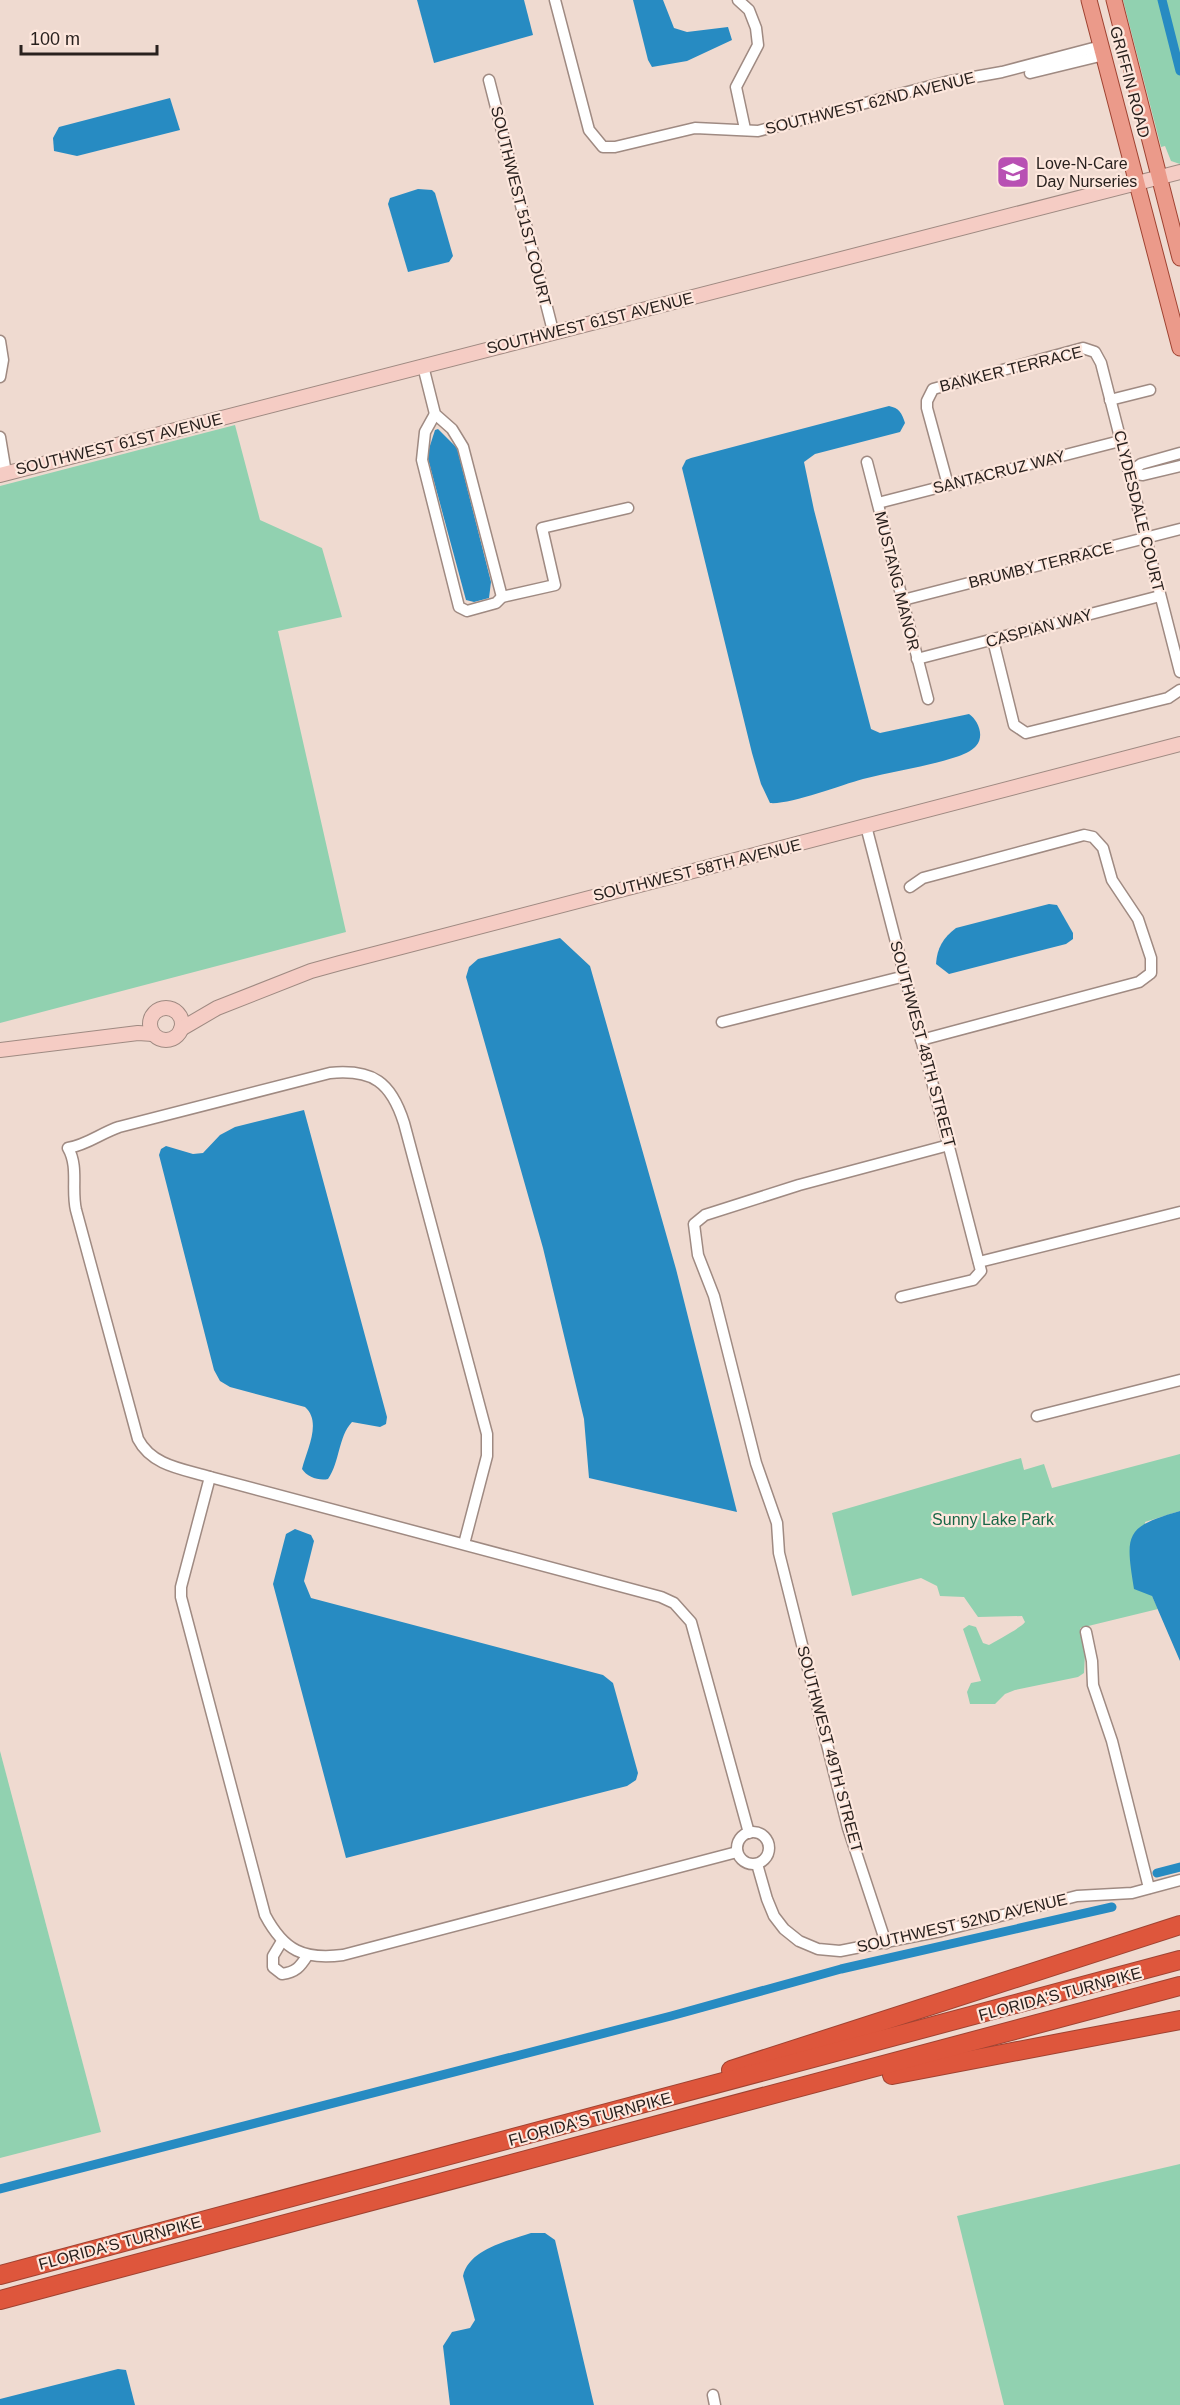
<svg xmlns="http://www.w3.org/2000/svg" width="1180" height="2405" font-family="Helvetica,sans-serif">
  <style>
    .green { fill: #91d1b0 }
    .water { fill: #278bc2 }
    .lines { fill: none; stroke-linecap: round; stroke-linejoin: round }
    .canal { stroke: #278bc2; stroke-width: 9 }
    .street-casing { stroke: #9f8a82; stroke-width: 13 }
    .secondary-casing { stroke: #9f8a82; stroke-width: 16 }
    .primary-casing { stroke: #9f4332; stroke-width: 17 }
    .highway-casing { stroke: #9f4332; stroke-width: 20 }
    .street { stroke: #fff; stroke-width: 10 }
    .secondary { stroke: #f5ccc4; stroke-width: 14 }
    .primary { stroke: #eb9a8a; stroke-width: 15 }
    .highway { stroke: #de563c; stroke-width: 18 }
    .labels { text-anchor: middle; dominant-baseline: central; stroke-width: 4.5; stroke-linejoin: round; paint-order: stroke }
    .street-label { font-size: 16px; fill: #29211e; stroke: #fde7dd }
    .poi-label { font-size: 16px; fill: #29211e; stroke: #fde7dd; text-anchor: start }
    .park-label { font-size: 16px; fill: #186747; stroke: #fde7dd }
  </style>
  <rect width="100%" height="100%" fill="#efdad0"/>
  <!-- green -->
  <g class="green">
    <path d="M1123 0H1180V164L1171 161 1165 146 1161 147Z"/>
    <path d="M235 425 260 520 322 548 342 617 278 631 346 932 0 1023V486Z"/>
    <path d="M1180 1454V1511L1145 1522 1152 1596 1158 1609 1080 1628 1085 1654 1084 1673 1078 1677 1015 1690 1005 1694 995 1704H970L967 1692 971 1683 981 1681 963 1629 969 1625 976 1627 983 1643 989 1645C996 1641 1022 1627 1025 1622L1022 1616 978 1617 964 1597 940 1596 937 1586 921 1578 852 1596 832 1513 1021 1458 1024 1470 1044 1464 1052 1488Z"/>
    <path d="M0 1751 101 2132 0 2158Z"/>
    <path d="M1180 2164V2405H1004L957 2216Z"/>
  </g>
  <!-- water -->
  <g class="water">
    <path d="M417 0H524L533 35 434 63Z"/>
    <path d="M633 0H663L674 28 687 32 728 27 732 40 687 61 652 67 648 60Z"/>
    <path d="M170 98 180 130 77 156 54 151 53 138 59 127Z"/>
    <path d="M418 189 432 190 435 193 453 256 449 262 408 272 388 204 390 198Z"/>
    <path d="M889 406C899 408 902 413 905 423L900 432 815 454 804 462 814 510 870 725 871 729 880 733 969 714C978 720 985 736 976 746 972 751 962 755 956 757 926 767 894 771 863 779 841 785 789 805 770 803L761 784 752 753 682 468 686 460 691 458Z"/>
    <path d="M438 429 457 448 491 582 489 598 474 602 466 600 427 455 435 430Z"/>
    <path d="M1049 904 1057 905 1073 933V939L1066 944 949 974 936 964C937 948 943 938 956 928Z"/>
    <path d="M560 938 590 966 676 1269 737 1512 589 1478 584 1419 543 1248 466 977 469 967 478 959Z"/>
    <path d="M304 1110 387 1417 386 1424 380 1427 352 1422C338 1437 340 1462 328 1479 319 1481 307 1477 302 1469 307 1449 322 1422 305 1407L230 1387 220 1381 214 1370 159 1155 161 1149 166 1146 193 1154 203 1153 220 1135 235 1127Z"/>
    <path d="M1180 1511V1661L1152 1596 1134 1589C1125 1533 1125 1527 1180 1511Z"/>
    <path d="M295 1529 311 1535 314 1541 304 1581 311 1598 603 1675 613 1683 638 1773 636 1780 627 1786 346 1858 273 1584 286 1534Z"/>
    <path d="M531 2233H545L555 2240 594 2405H450L443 2346 452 2332 470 2328 475 2320 463 2276C469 2249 508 2241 531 2233Z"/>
    <path d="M118 2369 126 2370 135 2405H0V2399Z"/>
  </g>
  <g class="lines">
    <!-- canal -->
    <g class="canal">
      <path d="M1162 0 1180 71"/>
      <path d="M1157 1873 1180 1867"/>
      <path d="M0 2189 671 2016 841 1969 1112 1907"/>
    </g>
    <defs>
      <g id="street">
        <path d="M555 0 589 130 603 147H615L695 128 758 131 946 82 1002 72 1101 46"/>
        <path d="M738 0 749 10 756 28 758 45 736 87 745 129"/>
        <path d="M1030 73 1104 55"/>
        <path d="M489 80 553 331"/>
        <path d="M0 341 3 360 0 377"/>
        <path d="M423 366 435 414 452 429 463 447 502 597"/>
        <path d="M1110 400 1150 390"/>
        <path d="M435 414 425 432 422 460 459 607 467 611 496 603 502 597 555 585 542 528 628 508"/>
        <path d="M0 437 6 473"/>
        <path d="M867 462 928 699"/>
        <path d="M1129 473 1141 464 1180 453"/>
        <path d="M1129 473 1143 475 1180 466"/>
        <path d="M948 485 927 408V401L933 389 1083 348 1095 352 1101 363 1180 672"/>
        <path d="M878 503 1120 441"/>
        <path d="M903 600 1180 529"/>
        <path d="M993 640 1014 725 1026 733 1168 698 1180 690"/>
        <path d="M917 659 1160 596"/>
        <path d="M866 826 981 1271 973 1280 901 1297"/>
        <path d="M910 887 923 878 1084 835 1093 837 1103 848 1112 880 1138 919 1151 958V973L1139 982 921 1040"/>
        <path d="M722 1022 905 976"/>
        <path d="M979 1262 1180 1212"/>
        <path d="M1037 1416 1180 1380"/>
        <path d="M210 1477 181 1587V1597L265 1915C284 1951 304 1960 343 1955L737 1852"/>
        <path d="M464 1544 487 1456V1434L404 1123C391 1082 373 1069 330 1073L119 1127C101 1133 87 1145 68 1148 79 1167 71 1189 76 1210L138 1439C152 1466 183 1469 210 1477L661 1597 674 1603 691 1622 749 1833"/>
        <path d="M1086 1632 1092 1661 1093 1685 1112 1741 1149 1888"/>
        <circle cx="753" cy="1848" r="16"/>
        <path d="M757 1864 767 1899 774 1916 784 1929 799 1941 818 1949 840 1951 941 1931 1077 1896 1132 1893 1180 1880"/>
        <path d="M282 1941 273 1956V1967L282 1974C296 1972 300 1967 307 1956"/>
        <path d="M886 1943 848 1828 779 1553 777 1523 756 1463 714 1296 698 1255 694 1224 705 1215 799 1185 949 1145"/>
        <path d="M713 2395 715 2405"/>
      </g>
      <g id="secondary">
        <path d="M0 475 1180 172"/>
        <circle cx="166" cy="1024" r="16"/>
        <path d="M181 1029 217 1008 311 971 340 963 1180 744"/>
        <path d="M0 1050 138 1033 153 1034"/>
      </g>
      <g id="primary">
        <path d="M1089 0 1180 348"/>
        <path d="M1114 0 1180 258"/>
      </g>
      <g id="highway">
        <path d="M731 2070 1180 1925"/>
        <path d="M892 2075 1180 2020"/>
        <path d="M0 2275 1180 1960"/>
        <path d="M0 2300 1180 1986"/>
      </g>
    </defs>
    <!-- street casing -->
    <use href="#street" class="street-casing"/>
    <!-- secondary casing -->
    <use href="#secondary" class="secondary-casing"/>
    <!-- primary casing -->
    <use href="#primary" class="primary-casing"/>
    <!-- highway casing -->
    <use href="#highway" class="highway-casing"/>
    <!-- street -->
    <use href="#street" class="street"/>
    <!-- secondary -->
    <use href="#secondary" class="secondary"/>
    <!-- primary -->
    <use href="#primary" class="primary"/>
    <!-- highway -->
    <use href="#highway" class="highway"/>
  </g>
  <!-- icons -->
  <defs>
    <symbol id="school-square" viewBox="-11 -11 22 22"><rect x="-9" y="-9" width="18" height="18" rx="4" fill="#b850b3" stroke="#fde7dd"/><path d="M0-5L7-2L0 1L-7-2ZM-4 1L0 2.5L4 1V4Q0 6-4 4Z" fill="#fff"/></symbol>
  </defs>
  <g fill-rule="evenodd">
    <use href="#school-square" x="994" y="153" width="38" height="38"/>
  </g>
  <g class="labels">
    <!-- street labels -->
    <g class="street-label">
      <text transform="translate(1130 82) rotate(75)">GRIFFIN ROAD</text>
      <text transform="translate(870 103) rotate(-14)">SOUTHWEST 62ND AVENUE</text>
      <text transform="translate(521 206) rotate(76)">SOUTHWEST 51ST COURT</text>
      <text transform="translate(590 323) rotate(-14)">SOUTHWEST 61ST AVENUE</text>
      <text transform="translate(1011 369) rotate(-14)">BANKER TERRACE</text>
      <text transform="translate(119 444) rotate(-14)">SOUTHWEST 61ST AVENUE</text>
      <text transform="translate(999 472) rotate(-14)">SANTACRUZ WAY</text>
      <text transform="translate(1139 511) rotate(76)">CLYDESDALE COURT</text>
      <text transform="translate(1041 565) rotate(-14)">BRUMBY TERRACE</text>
      <text transform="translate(897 581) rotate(76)">MUSTANG MANOR</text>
      <text transform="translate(1039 628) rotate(-15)">CASPIAN WAY</text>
      <text transform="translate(697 870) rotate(-14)">SOUTHWEST 58TH AVENUE</text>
      <text transform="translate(923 1044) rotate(75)">SOUTHWEST 48TH STREET</text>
      <text transform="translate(830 1749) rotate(75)">SOUTHWEST 49TH STREET</text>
      <text transform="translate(962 1923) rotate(-13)">SOUTHWEST 52ND AVENUE</text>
      <text transform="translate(1060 1994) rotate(-15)">FLORIDA'S TURNPIKE</text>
      <text transform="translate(590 2119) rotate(-15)">FLORIDA'S TURNPIKE</text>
      <text transform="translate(120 2243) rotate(-15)">FLORIDA'S TURNPIKE</text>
    </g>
    <!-- poi labels -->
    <g class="poi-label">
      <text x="1036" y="163">Love-N-Care<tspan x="1036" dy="18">Day Nurseries</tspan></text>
    </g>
    <!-- park labels -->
    <g class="park-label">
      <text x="993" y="1519">Sunny Lake Park</text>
    </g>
  </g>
  <!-- scale -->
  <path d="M21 45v9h136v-9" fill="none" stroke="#29211e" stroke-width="3"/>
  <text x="30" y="45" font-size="18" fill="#29211e" stroke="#fde7dd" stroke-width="4.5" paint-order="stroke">100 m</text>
</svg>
